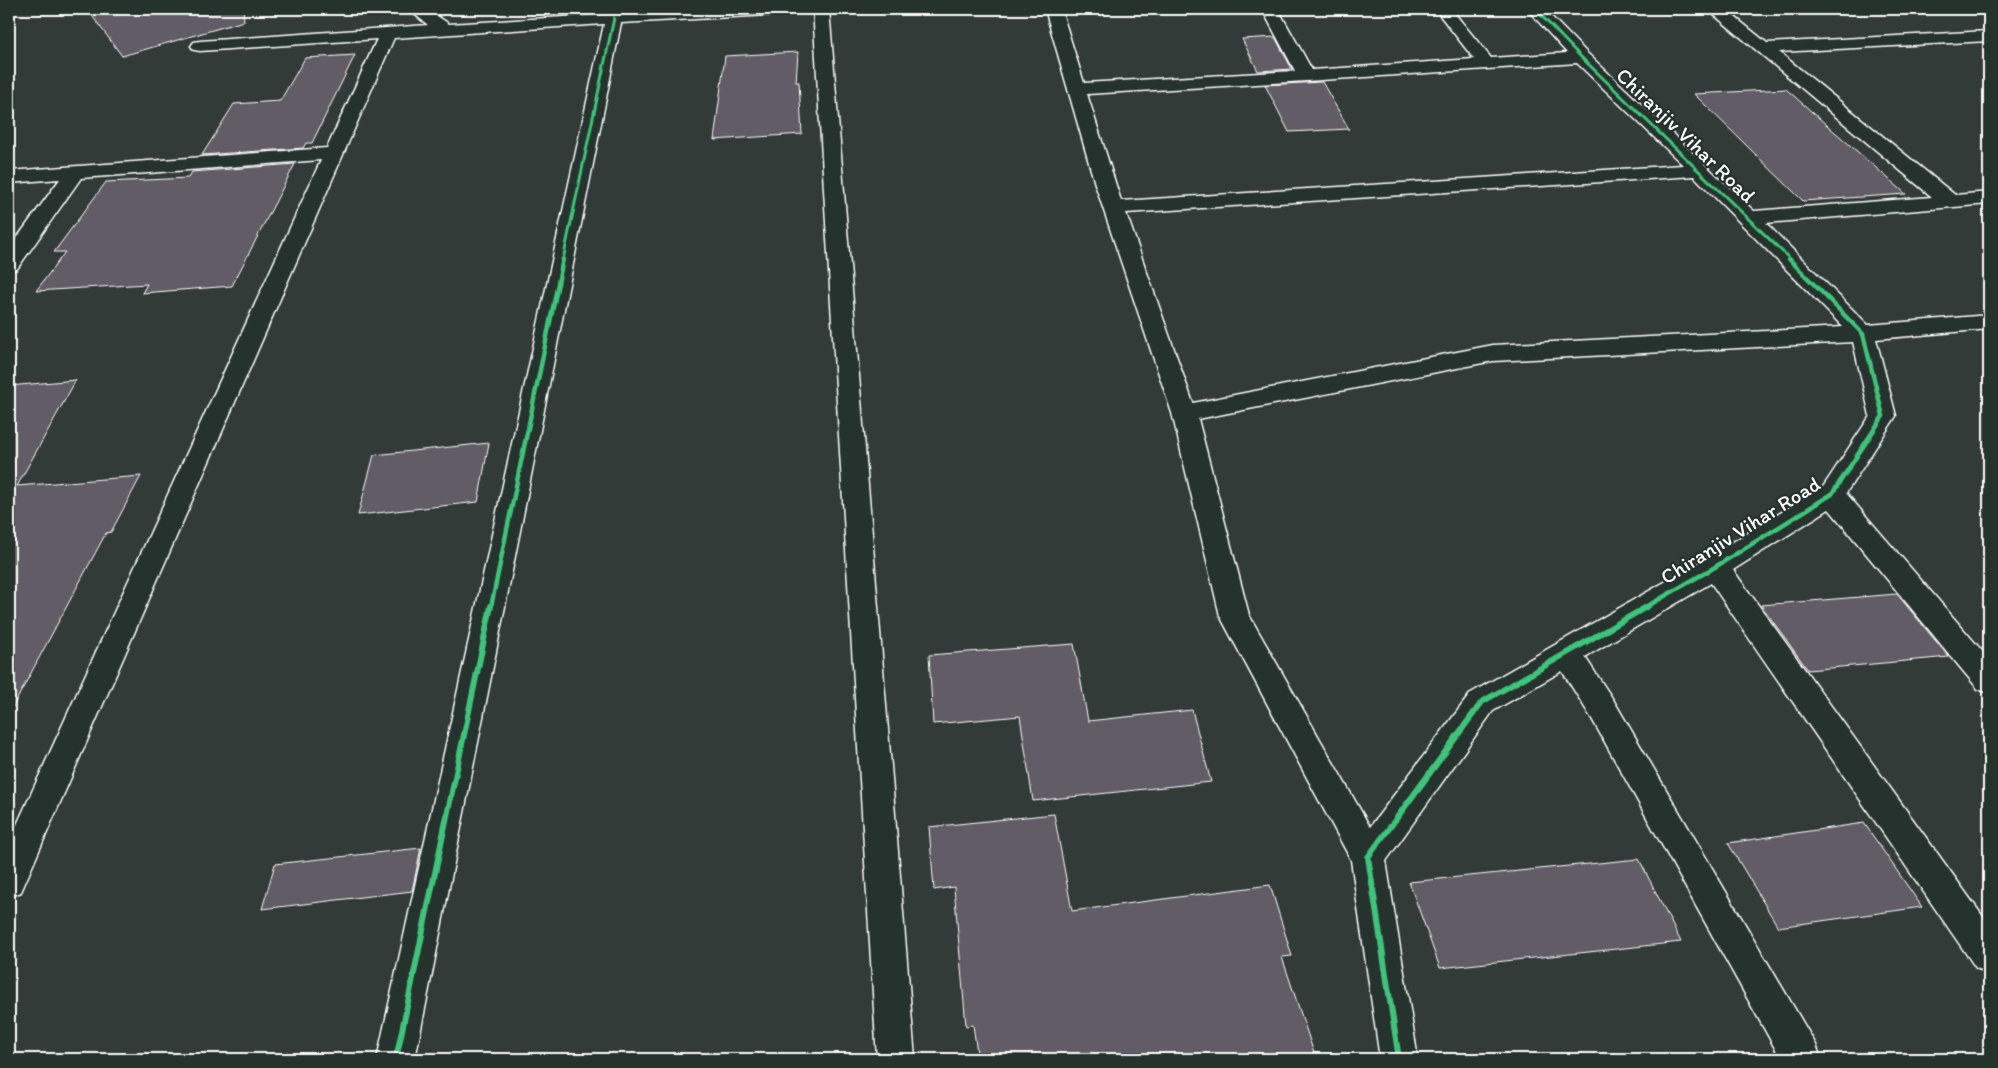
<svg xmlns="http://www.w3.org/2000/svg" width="1998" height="1068" font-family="Itim,sans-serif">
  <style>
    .building { fill: #625c66; stroke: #fff }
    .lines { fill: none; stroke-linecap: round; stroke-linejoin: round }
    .minor-casing { stroke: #fff; stroke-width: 3 }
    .minor { fill: #26332d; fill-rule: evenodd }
    .cycleway-far2-casing { stroke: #26332d; stroke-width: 5 }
    .cycleway-far1-casing { stroke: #26332d; stroke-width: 8 }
    .cycleway-casing { stroke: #26332d; stroke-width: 9 }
    .cycleway-far2 { stroke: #40c37c; stroke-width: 3 }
    .cycleway-far1 { stroke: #40c37c; stroke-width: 4.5 }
    .cycleway { stroke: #40c37c; stroke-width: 6 }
    .labels { text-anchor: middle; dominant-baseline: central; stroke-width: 4.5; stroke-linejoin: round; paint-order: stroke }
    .street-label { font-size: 21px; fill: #fff; stroke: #26332d }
  </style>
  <rect width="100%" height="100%" fill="#323b38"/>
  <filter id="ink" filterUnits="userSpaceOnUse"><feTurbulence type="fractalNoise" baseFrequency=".02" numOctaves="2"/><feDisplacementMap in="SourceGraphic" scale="10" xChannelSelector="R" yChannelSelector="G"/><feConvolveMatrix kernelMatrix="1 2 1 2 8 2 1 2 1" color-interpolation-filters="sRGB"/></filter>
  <g filter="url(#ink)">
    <!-- building -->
    <g class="building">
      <path d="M87 9H243L244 21 122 56Z"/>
      <path d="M1275 37 1292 69 1258 71 1242 39Z"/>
      <path d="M798 52 796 82H799L802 134 714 140 725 56Z"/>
      <path d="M355 55 312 143H306L303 148 202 155 234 104 280 101 305 58Z"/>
      <path d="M1322 82 1349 129 1289 132 1265 85Z"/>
      <path d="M1786 89 1812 112 1906 194 1803 201 1694 94Z"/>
      <path d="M295 164 232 286 142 293 147 284 36 291 65 252H54L106 182 188 178 192 172Z"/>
      <path d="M76 380 17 486 141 476 111 532 106 533 9 714V386Z"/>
      <path d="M489 443 478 502 358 515 374 455Z"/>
      <path d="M1897 594 1949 657 1808 670 1761 605Z"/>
      <path d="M1074 644 1088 721 1192 710 1211 782 1033 801 1020 716 933 724 929 655Z"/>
      <path d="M1054 814 1072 911 1270 885 1292 956 1282 957 1316 1059H978L973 1025 966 1026 954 887 934 890 929 827Z"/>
      <path d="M1864 823 1922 907 1778 927 1728 843Z"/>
      <path d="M421 848 412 891 262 909 275 864Z"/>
      <path d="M1639 859 1681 942 1440 968 1409 882Z"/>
    </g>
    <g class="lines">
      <defs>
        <g id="minor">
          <path d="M408 9H427L449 24 697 9H796L794 13 788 14 621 23 415 1059H377L604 24 394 38 21 892 9 897V842L321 160 81 178 17 269 9 271V249L60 179 9 183V171L327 148 377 39 200 51 194 50 191 46 194 42 200 41 428 25Z"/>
          <path d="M813 9H829L915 1059H877Z"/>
          <path d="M1045 9H1061L1084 83 1295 71 1262 9H1278L1312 70 1474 59 1435 9H1451L1491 58 1567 53 1527 9H1544L1587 53 1754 211 1932 197 1707 9H1725L1767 43 1989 31V41L1779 52 1955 195 1989 192V204L1766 223 1868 325 1989 315V329L1876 339 1896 416 1846 493 1989 659V693L1978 689 1829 509 1733 570 1989 925V973L1976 968 1711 583 1585 657 1614 701 1816 1045 1821 1059H1781L1592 719 1562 671 1493 711 1386 861 1418 1059H1380L1351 860 1220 616 1172 413 1095 184ZM1577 63 1683 165 1121 201 1087 94 1306 81ZM1694 176 1843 327 1493 345 1193 403 1126 213ZM1853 342 1870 416 1823 487 1705 559 1471 693 1370 827 1249 615 1198 419 1493 361Z"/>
        </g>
      </defs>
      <!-- minor casing -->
      <use href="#minor" class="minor-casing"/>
      <!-- minor -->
      <use href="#minor" class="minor"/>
      <defs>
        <g id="cycleway-far2">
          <path d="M1535 9 1581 57 1791 260"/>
          <path d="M563 260 614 18"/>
        </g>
        <g id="cycleway-far1">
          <path d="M491 607 563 259"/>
          <path d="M1646 607 1715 567 1832 494 1883 416 1863 334 1789 259"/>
        </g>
        <g id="cycleway">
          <path d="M396 1059 491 606"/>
          <path d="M1399 1059 1368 857 1482 702 1648 606"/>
        </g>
      </defs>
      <!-- cycleway-far2 casing -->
      <use href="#cycleway-far2" class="cycleway-far2-casing"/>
      <!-- cycleway-far1 casing -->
      <use href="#cycleway-far1" class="cycleway-far1-casing"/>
      <!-- cycleway casing -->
      <use href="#cycleway" class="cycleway-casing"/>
      <!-- cycleway-far2 -->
      <use href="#cycleway-far2" class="cycleway-far2"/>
      <!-- cycleway-far1 -->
      <use href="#cycleway-far1" class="cycleway-far1"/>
      <!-- cycleway -->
      <use href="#cycleway" class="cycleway"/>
    </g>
  </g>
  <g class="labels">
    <!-- street labels -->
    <g class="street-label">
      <text transform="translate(1686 135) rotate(44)">Chiranjiv Vihar Road</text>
      <text transform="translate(1740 530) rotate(-32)">Chiranjiv Vihar Road</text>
    </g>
  </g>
  <!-- margin -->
  <rect width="1998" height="1068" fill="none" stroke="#26332d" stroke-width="30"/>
  <rect x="15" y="15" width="1968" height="1038" fill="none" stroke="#fff" stroke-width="2" filter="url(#ink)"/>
</svg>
